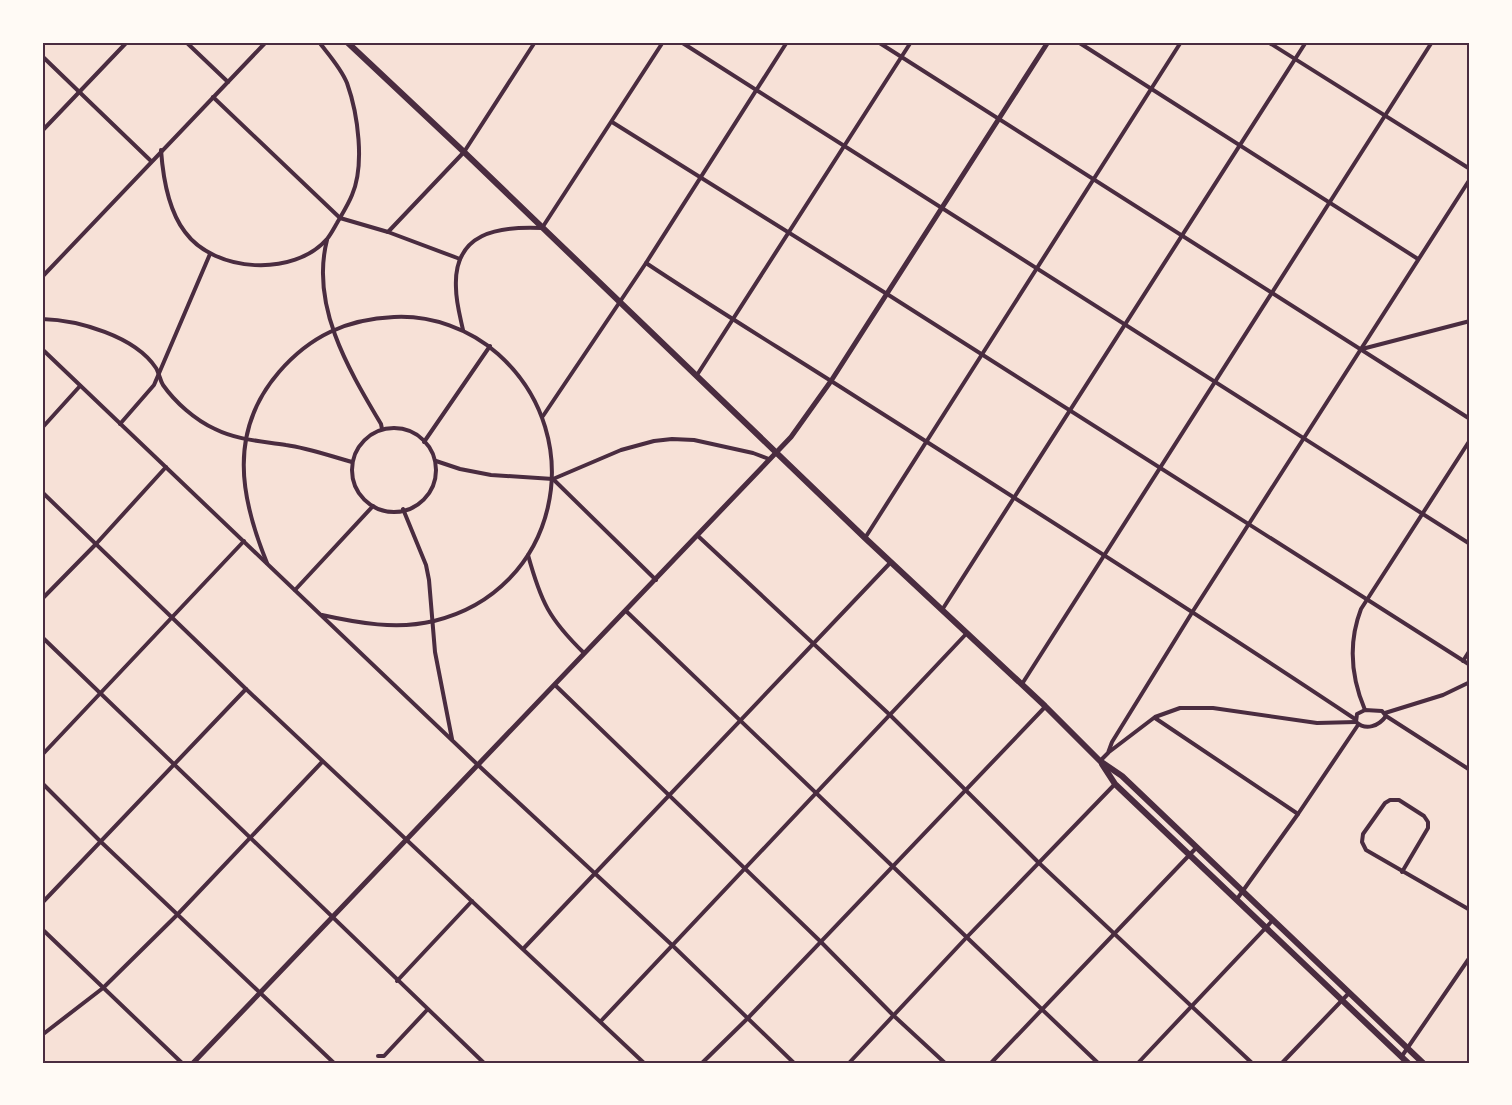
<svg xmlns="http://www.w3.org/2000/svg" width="1512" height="1105" font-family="Montserrat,sans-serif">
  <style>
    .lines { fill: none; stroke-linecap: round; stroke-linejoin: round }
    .minor { stroke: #4a2c40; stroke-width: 4 }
    .secondary { stroke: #4a2c40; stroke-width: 5 }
    .primary { stroke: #4a2c40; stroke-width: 6 }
    .neatline { fill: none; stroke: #4a2c40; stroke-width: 2 }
  </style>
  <rect width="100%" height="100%" fill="#f7e1d7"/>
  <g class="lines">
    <!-- minor -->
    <g class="minor">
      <path d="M186 42 228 82"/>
      <path d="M681 42 1470 544"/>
      <path d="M878 42 1470 419"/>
      <path d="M1078 42 1418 259"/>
      <path d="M1268 42 1470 169"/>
      <path d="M1469 42 1470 43"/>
      <path d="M42 56 151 161"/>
      <path d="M213 97 340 218 388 232 460 259"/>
      <path d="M612 122 887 294 1470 665"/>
      <path d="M42 131 127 42"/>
      <path d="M161 150C163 178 168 210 185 232 215 273 294 277 327 239 331 234 334 228 337 223 342 214 348 205 352 195 365 165 358 114 347 83 341 68 329 55 319 42"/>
      <path d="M388 232 464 152 535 42"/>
      <path d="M327 240C310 306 349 370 381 424L382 429"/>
      <path d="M646 263C718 311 791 355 864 402 1028 506 1193 611 1355 719"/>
      <path d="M42 277 266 42"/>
      <path d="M42 319C78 320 135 336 156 368 159 373 160 380 163 385 175 402 195 420 215 429 237 440 261 441 286 445 308 448 330 456 352 462"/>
      <path d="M463 330C460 316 456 302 456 288 453 232 499 226 542 228L663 42"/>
      <path d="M42 349 478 765 672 945 794 1063"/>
      <path d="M1362 349 1470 321"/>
      <path d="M697 375 911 42"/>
      <path d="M543 416 646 263 787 42"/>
      <path d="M120 424 154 385 210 254"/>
      <path d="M42 428 80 386"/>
      <circle cx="394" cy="470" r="42"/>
      <path d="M424 442 490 346"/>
      <path d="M436 461 460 469 491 475 553 479 621 450 654 441 672 439 694 440 753 453 769 459"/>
      <path d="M553 479 656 580"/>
      <path d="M42 492 246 689 644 1063"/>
      <path d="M403 509 426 565 429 580 435 652 452 739"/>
      <path d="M698 536 890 715 1039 863 1252 1063"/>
      <path d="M865 538 1181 42"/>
      <path d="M528 555C541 602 549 619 584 653"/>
      <path d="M267 563C240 497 228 431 279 372 310 336 347 319 394 317 431 315 470 329 498 354 592 438 558 591 434 621 397 630 358 623 322 615"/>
      <path d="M295 590 373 506"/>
      <path d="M42 599 96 544 166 467"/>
      <path d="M942 610 1306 42"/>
      <path d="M626 611 1098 1063"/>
      <path d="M42 637 484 1063"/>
      <path d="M1463 661 1470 650"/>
      <path d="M1022 684 1432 42"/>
      <path d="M555 685 821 942 893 1015 945 1063"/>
      <path d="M1365 710C1351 677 1348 643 1361 609L1470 440"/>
      <path d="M1365 710 1382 711 1386 716C1379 726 1366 731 1356 722L1357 714Z"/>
      <path d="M1385 713 1443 695 1470 682"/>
      <path d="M1386 716 1470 770"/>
      <path d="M1155 718 1298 814"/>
      <path d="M1109 752 1155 717 1180 708H1213L1317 723 1356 722"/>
      <path d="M42 755 244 541"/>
      <path d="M1100 761 1108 753 1112 742 1193 611 1470 179"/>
      <path d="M42 783 100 841 334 1063"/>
      <path d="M1402 872 1428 828V822L1424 816 1399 800H1390L1385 803 1363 834 1362 842 1366 850 1470 910"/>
      <path d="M1237 899 1298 814 1358 725"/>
      <path d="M42 903 246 689"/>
      <path d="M42 929 182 1063"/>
      <path d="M524 948 891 562"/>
      <path d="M397 981 472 901"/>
      <path d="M601 1021 967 633"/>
      <path d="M42 1035 103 988 177 915 322 762"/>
      <path d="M378 1056H384L427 1010"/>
      <path d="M1402 1056 1470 957"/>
      <path d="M702 1063 748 1018 1045 707"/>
      <path d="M849 1063 966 938 1115 784"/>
      <path d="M991 1063 1197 847"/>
      <path d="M1138 1063 1273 920"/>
      <path d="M1282 1063 1349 993"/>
    </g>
    <!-- secondary -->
    <path class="secondary" d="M193 1063 791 437 831 381 1048 42"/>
    <!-- primary -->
    <g class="primary">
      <path d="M347 42 464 152 865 538 1045 706 1100 761 1122 776 1423 1063"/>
      <path d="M1102 764 1115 784 1408 1063"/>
    </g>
  </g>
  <!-- border -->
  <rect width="1512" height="1105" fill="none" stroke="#fffaf5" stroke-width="87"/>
  <rect x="44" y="44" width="1424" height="1018" class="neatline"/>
</svg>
